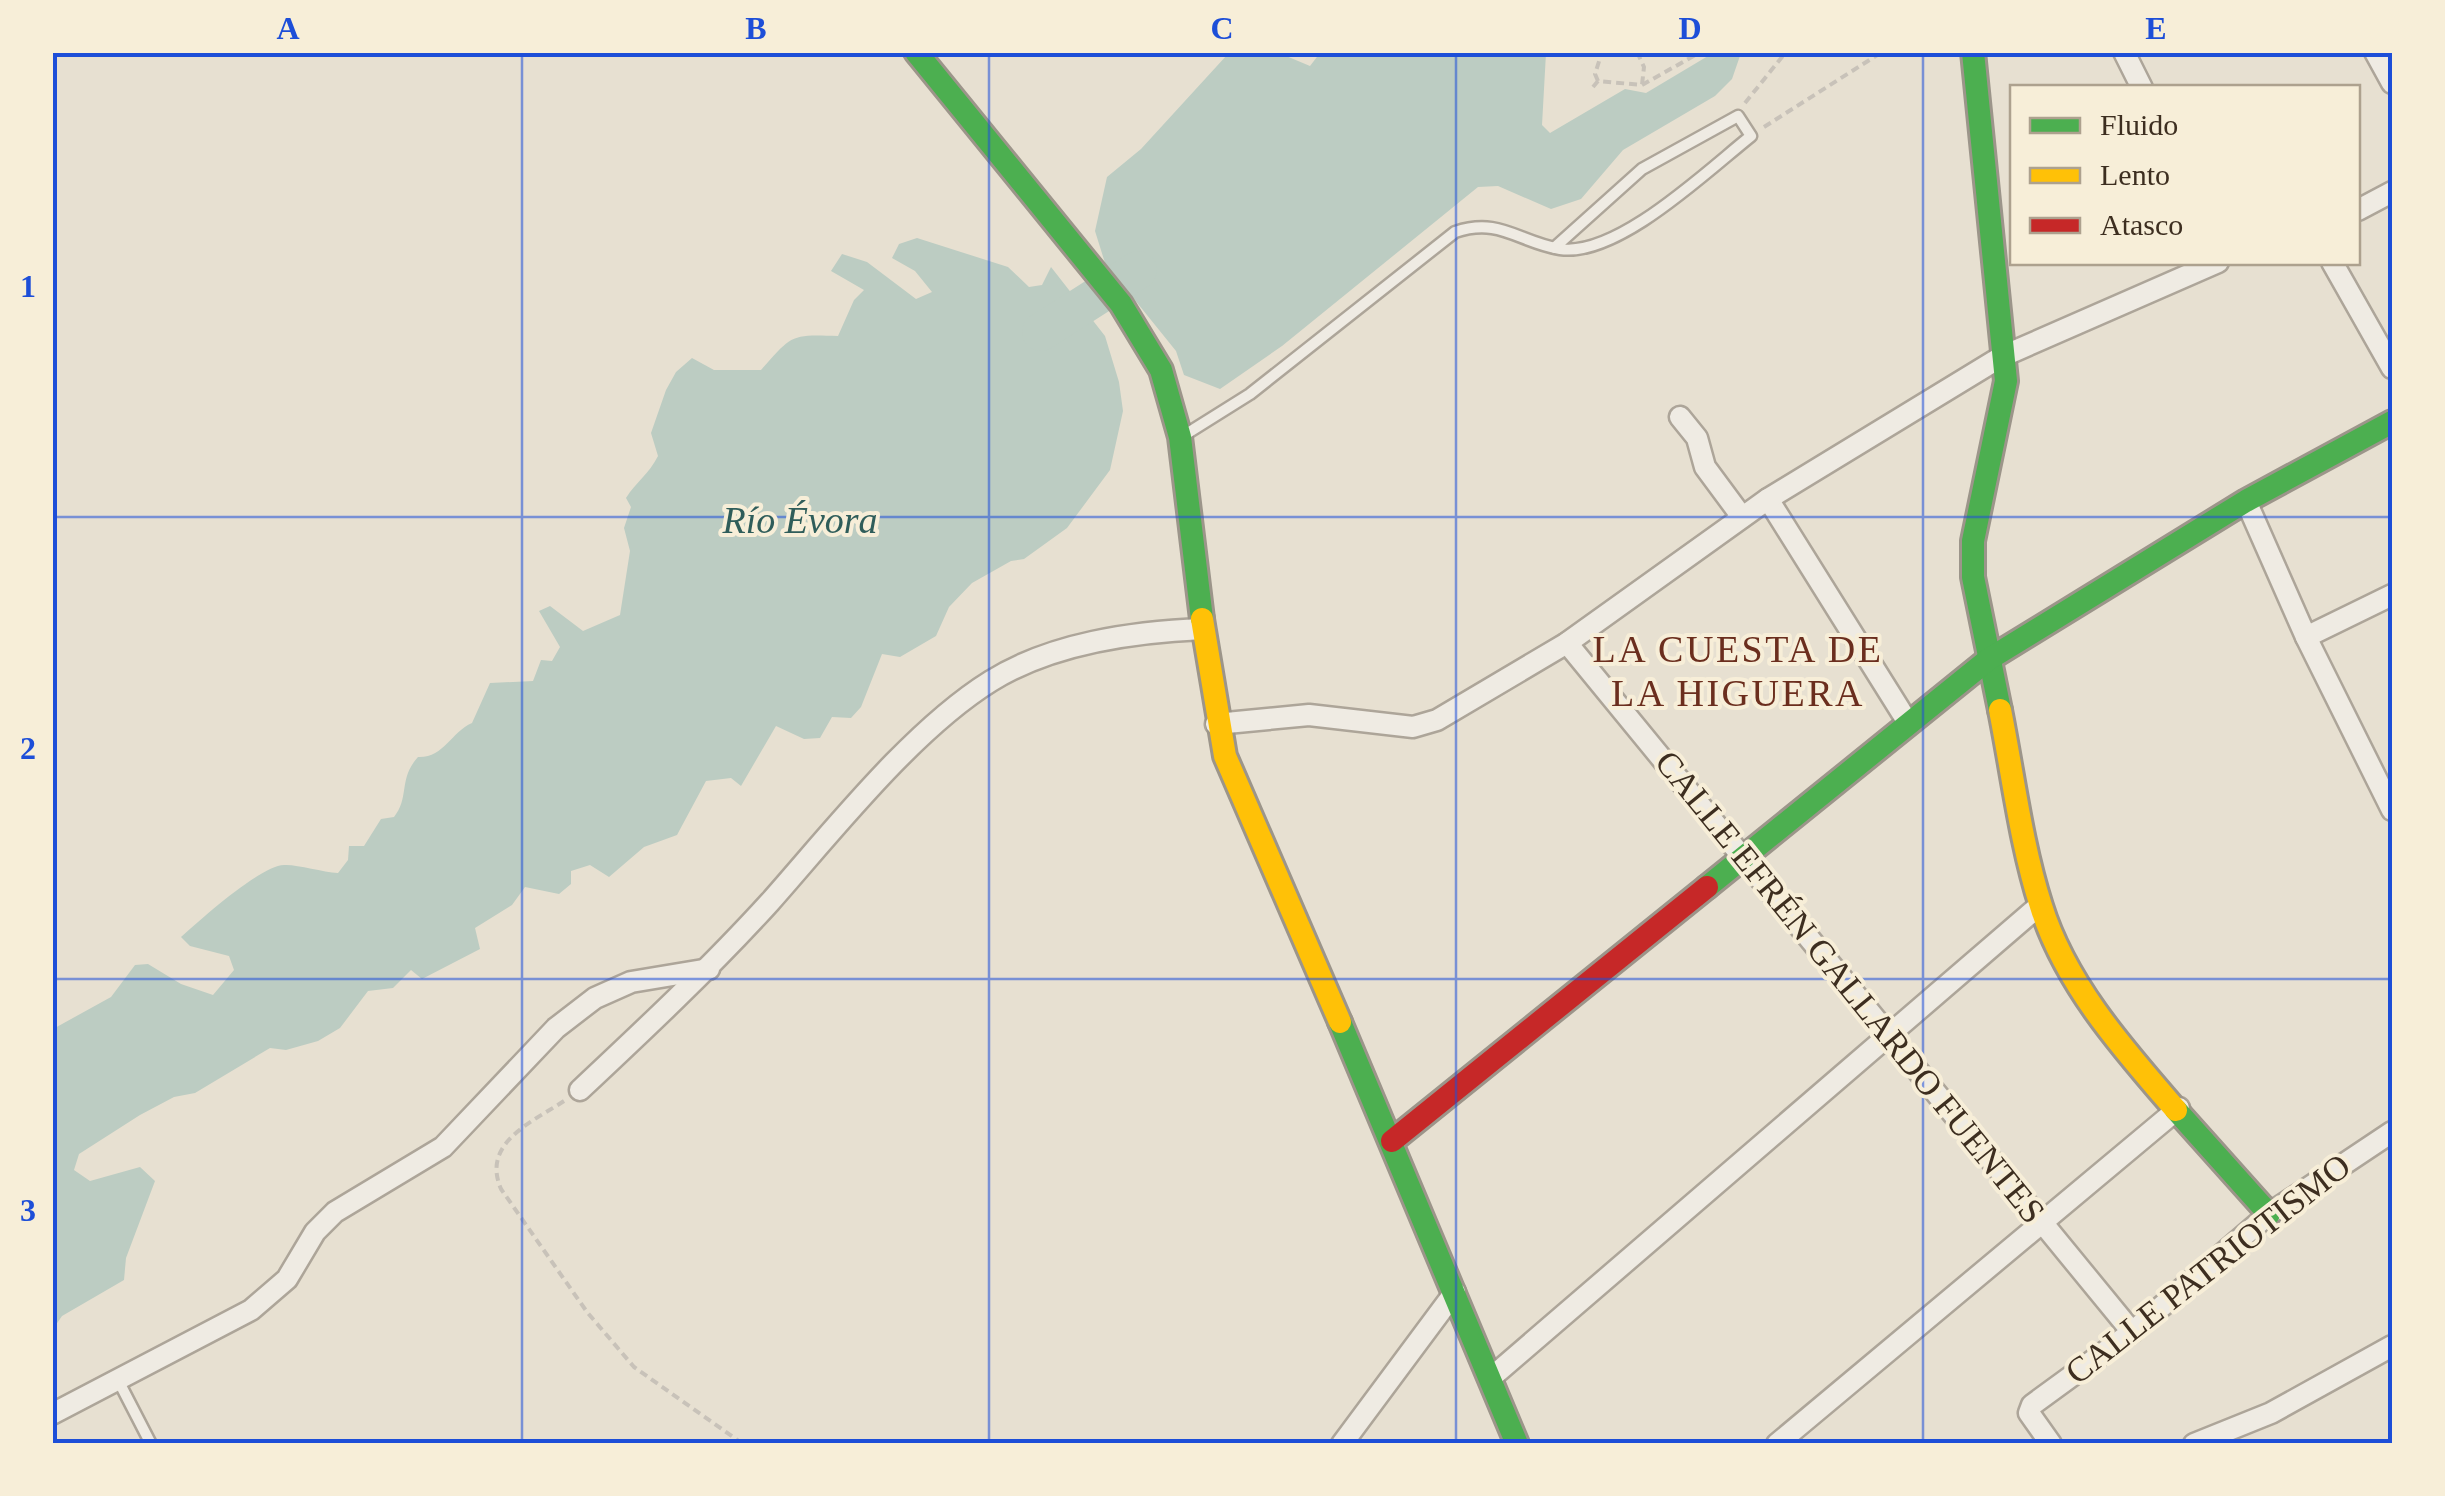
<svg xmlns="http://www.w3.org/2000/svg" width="2445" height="1496" font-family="'Times New Roman',serif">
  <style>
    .water { fill: #bcccc2 }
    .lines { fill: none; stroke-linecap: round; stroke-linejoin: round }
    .river { stroke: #bcccc2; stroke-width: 38 }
    .lane-casing { stroke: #ada599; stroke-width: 15 }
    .street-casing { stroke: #ada599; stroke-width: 25 }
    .fast-casing { stroke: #9c958a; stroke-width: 28 }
    .slow-casing { stroke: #9c958a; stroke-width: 28 }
    .jam-casing { stroke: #9c958a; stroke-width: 28 }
    .path { stroke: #c8c2b9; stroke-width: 4; stroke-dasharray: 8 5; stroke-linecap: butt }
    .lane { stroke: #efebe3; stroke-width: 10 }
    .street { stroke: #efebe3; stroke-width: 20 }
    .fast { stroke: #4caf50; stroke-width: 22 }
    .slow { stroke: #ffc107; stroke-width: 22 }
    .jam { stroke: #c62828; stroke-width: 22 }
    .grid { fill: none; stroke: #1d4ed8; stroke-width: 2.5; stroke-opacity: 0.55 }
    .labels { text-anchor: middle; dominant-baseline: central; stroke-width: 8; stroke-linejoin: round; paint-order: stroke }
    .street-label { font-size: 35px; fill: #3d2e20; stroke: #f7eed8 }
    .water-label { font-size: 38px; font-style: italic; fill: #2f5d5a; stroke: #f7eed8 }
    .neighbourhood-label { font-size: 38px; letter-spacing: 2.5px; fill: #6b2e1e; stroke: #f7eed8 }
    .neatline { fill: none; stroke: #1d4ed8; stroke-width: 4 }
    .grid-label { font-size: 32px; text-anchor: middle; font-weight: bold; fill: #1d4ed8 }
  </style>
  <rect width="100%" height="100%" fill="#e7e0d1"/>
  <!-- water -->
  <g class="water">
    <path d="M1279 53 1310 66 1320 53H1546L1542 125 1550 133 1625 89 1646 93 1713 53H1741L1732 79 1715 96 1623 150 1581 199 1551 209 1498 186 1478 187 1282 346 1220 389 1184 375 1176 351 1105 263 1095 231 1107 177 1141 149 1227 55Z"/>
    <path d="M917 238 1008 267 1029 287 1042 285 1051 267 1105 336 1119 382 1123 411 1110 470 1067 528 1024 559 1011 561 972 583 949 607 936 636 900 657 882 654 861 707 851 718 832 717 820 738 804 739 776 726 741 786 731 778 706 781 677 835 644 847 609 877 590 865 571 871V884L559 894 525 887 512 905 475 928 480 949 422 979 411 970 393 988 368 991 340 1028 318 1041 286 1050 270 1048 195 1093 174 1097 140 1115 79 1154 74 1170 90 1181 140 1167 155 1181 126 1258 124 1280 62 1316 53 1329V1029L111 997 135 965 148 964 181 984 213 995 234 970 229 956 190 946 181 937C201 919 260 866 284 865 296 864 322 872 338 873L348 860 349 846H364L381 819 394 817C410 797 398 779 418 757 444 758 451 732 472 723L490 683 533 681 541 660 552 661 560 647 539 611 550 606 583 631 620 615 630 551 624 528 631 507 626 498C636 482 649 474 658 456L651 433 666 390 676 372 692 358 714 370H761C792 335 790 334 838 336L854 300 864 290 831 271 842 254 867 262 916 299 932 292 915 271 892 258 899 244Z"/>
  </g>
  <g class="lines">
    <!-- river -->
    <path class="river" d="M1041 332 1138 270"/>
    <defs>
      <g id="lane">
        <path d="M1183 436 1250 394 1455 232C1500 217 1518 242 1560 249 1617 258 1708 170 1751 136L1738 116 1642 169 1554 248"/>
        <path d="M118 1380 151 1444"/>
      </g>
      <g id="street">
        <path d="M2124 52 2142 88"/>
        <path d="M2375 52 2392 83"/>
        <path d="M2358 210 2392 192"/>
        <path d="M2332 262 2392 368"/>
        <path d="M1680 417 1697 438 1705 467 1742 517"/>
        <path d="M1768 499 1907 721"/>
        <path d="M2246 501 2306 637 2392 810"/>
        <path d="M2306 637 2392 595"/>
        <path d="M1567 643 2132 1332"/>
        <path d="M1216 724 1309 715 1413 727 1437 720 1567 643 1768 499 2001 357 2218 262"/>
        <path d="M580 1090C645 1029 710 968 770 902 832 832 912 730 991 681 1052 643 1132 632 1203 629"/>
        <path d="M1493 1376 2040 905"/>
        <path d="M52 1414 251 1310 287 1279 315 1232 335 1212 443 1147 556 1028 595 998 631 982 709 969"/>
        <path d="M1342 1444 1455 1292"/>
        <path d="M1777 1444 2179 1108"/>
        <path d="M2051 1444 2029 1413 2032 1405 2132 1332 2269 1214 2392 1132"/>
        <path d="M2194 1444 2271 1413 2392 1346"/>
      </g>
      <g id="fast">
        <path d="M916 52 1121 304 1161 370 1180 437 1202 619"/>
        <path d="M1973 52 2006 381 1973 541V577L2000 710"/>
        <path d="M1707 887 1989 659 2246 501 2392 422"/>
        <path d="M1340 1022 1517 1444"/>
        <path d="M2176 1110 2269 1214"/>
      </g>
      <g id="slow">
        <path d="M1202 619 1225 756 1340 1022"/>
        <path d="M2000 710C2013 775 2021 844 2041 906 2065 984 2124 1050 2176 1110"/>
      </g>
      <path id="jam" d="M1392 1141 1707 887"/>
    </defs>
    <!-- lane casing -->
    <use href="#lane" class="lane-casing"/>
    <!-- street casing -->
    <use href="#street" class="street-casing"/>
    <!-- fast casing -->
    <use href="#fast" class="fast-casing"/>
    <!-- slow casing -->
    <use href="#slow" class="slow-casing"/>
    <!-- jam casing -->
    <use href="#jam" class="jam-casing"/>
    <!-- path -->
    <g class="path">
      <path d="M1637 52 1644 67 1642 85"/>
      <path d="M1598 81 1595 74 1602 52"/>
      <path d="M1593 87 1598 81 1642 85 1699 53"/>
      <path d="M1745 103 1786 52"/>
      <path d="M1764 127 1882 52"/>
      <path d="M564 1101C532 1122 481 1143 501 1189L587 1312 634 1367 743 1444"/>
    </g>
    <!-- lane -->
    <use href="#lane" class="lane"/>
    <!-- street -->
    <use href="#street" class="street"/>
    <!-- fast -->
    <use href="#fast" class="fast"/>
    <!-- slow -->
    <use href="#slow" class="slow"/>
    <!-- jam -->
    <use href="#jam" class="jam"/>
  </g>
  <!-- grid -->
  <path class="grid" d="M522 52V1444M989 52V1444M1456 52V1444M1923 52V1444M52 517H2392M52 979H2392"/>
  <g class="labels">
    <!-- street labels -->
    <g class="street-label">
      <text transform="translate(1850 987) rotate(51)">CALLE EFRÉN GALLARDO FUENTES</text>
      <text transform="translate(2208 1269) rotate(-38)">CALLE PATRIOTISMO</text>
    </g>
    <!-- water labels -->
    <g class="water-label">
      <text x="800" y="520">Río Évora</text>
    </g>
    <!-- neighbourhood labels -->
    <g class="neighbourhood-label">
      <text x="1738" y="649">LA CUESTA DE<tspan x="1738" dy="44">LA HIGUERA</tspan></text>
    </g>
  </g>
  <!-- border -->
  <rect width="2445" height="1496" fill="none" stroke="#f7eed8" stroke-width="110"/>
  <!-- legend -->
  <rect x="2010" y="85" width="350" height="180" fill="#f7eed8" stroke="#ada18e" stroke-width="2.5"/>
  <rect x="2030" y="118" width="50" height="15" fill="#4caf50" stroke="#ada18e" stroke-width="2.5"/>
  <text x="2100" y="135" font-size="30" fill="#3d2e20">Fluido</text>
  <rect x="2030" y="168" width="50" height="15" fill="#ffc107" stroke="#ada18e" stroke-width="2.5"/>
  <text x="2100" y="185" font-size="30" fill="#3d2e20">Lento</text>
  <rect x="2030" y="218" width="50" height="15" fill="#c62828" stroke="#ada18e" stroke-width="2.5"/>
  <text x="2100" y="235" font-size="30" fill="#3d2e20">Atasco</text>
  <rect x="55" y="55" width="2335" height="1386" class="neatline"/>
  <g class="grid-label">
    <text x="288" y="39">A</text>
    <text x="756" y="39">B</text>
    <text x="1222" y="39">C</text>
    <text x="1690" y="39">D</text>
    <text x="2156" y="39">E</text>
    <text x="28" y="297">1</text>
    <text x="28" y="759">2</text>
    <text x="28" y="1221">3</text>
  </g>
</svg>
